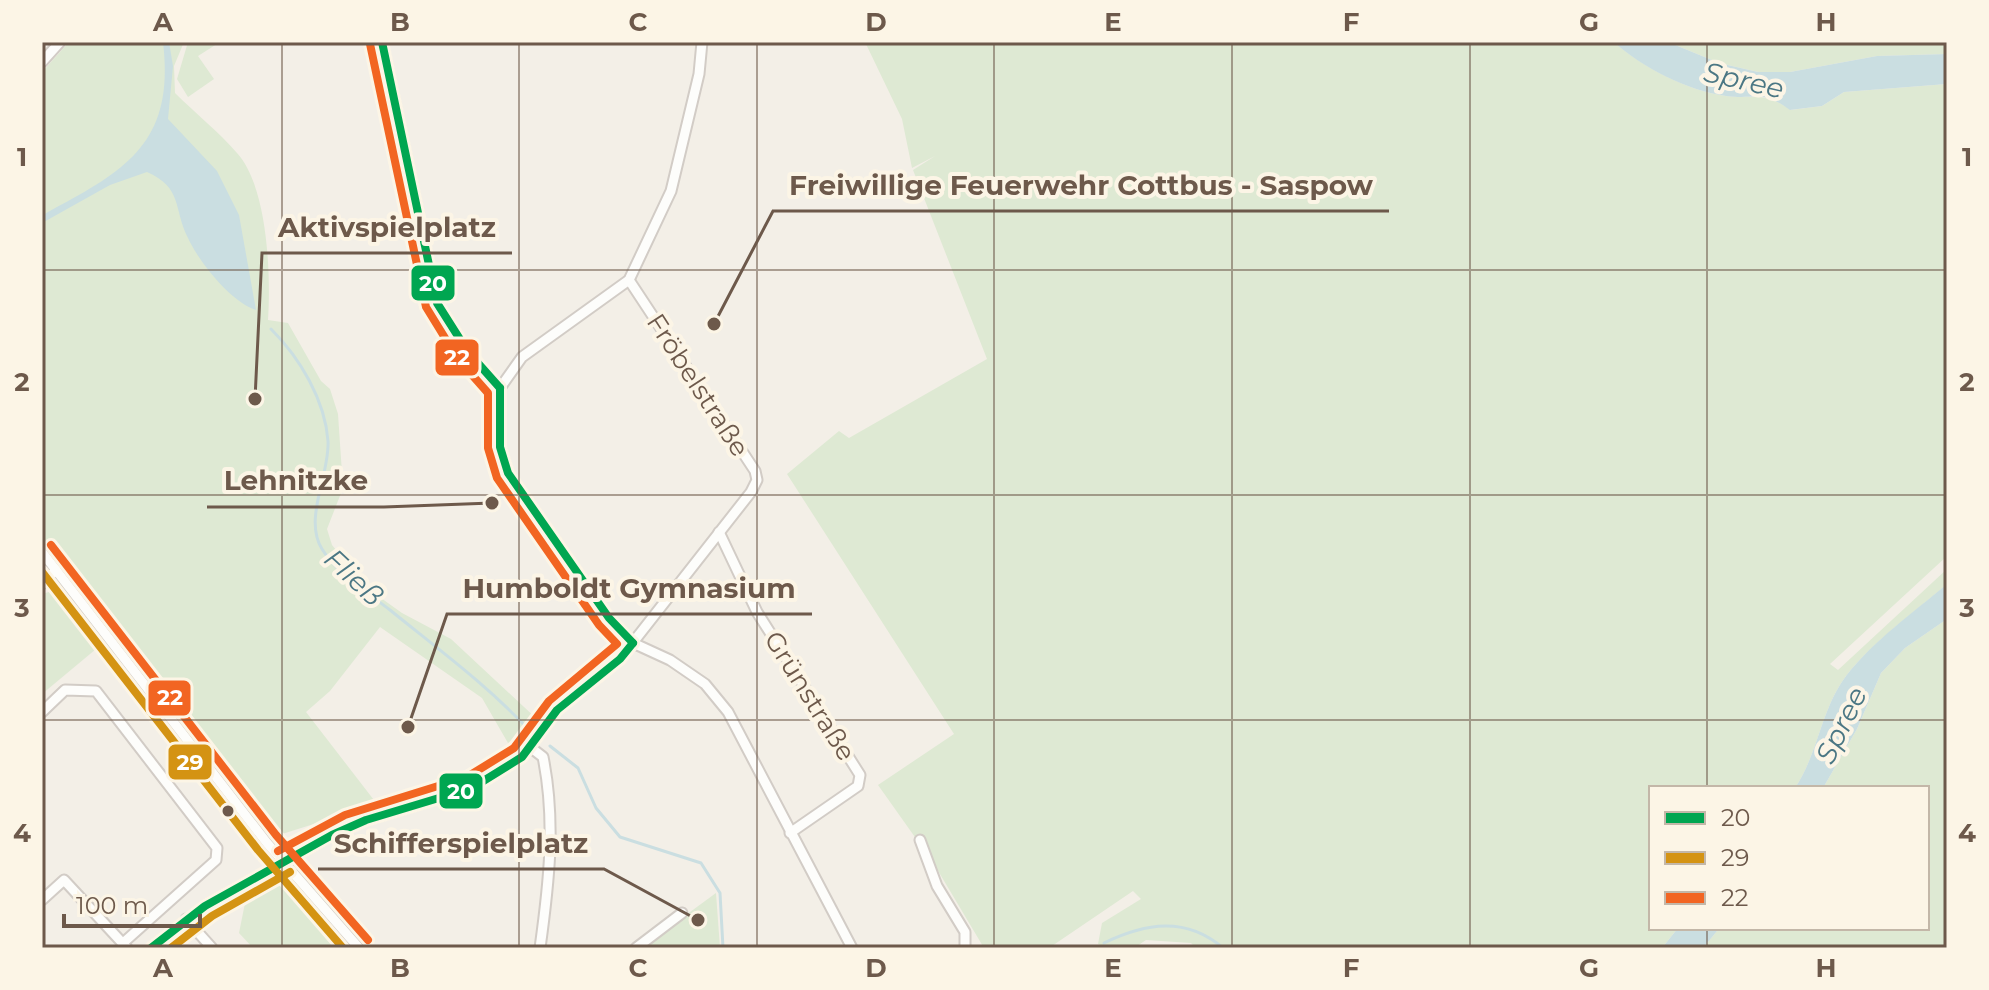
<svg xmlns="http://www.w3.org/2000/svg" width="1989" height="990" font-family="Montserrat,sans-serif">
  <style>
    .green { fill: #dee9d3 }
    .water { fill: #cadee1 }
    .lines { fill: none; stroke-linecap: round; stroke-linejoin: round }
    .stream { stroke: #cadee1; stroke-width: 3 }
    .minor-casing { stroke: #d2ccc6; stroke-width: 13 }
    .minor { stroke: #fdfdfb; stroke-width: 9 }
    .bus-1-casing { stroke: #fcf5e6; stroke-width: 14 }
    .bus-2-casing { stroke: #fcf5e6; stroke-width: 14 }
    .bus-3-casing { stroke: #fcf5e6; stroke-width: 14 }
    .bus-1 { stroke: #00a651; stroke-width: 8 }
    .bus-2 { stroke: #d49313; stroke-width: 8 }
    .bus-3 { stroke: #f26522; stroke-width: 8 }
    .grid { fill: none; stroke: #6d594b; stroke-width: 2; stroke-opacity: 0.55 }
    .bus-dot { fill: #6d594b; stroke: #fcf5e6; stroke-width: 3 }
    .labels { text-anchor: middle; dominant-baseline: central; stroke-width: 8; stroke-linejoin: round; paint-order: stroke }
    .street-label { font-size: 26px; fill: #6d594b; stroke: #fcf5e6 }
    .water-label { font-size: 28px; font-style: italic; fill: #4b7784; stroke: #fcf5e6 }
    .leader { fill: none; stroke: #6d594b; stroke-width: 3 }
    .callout-dot { fill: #6d594b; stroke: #fcf5e6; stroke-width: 3 }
    .callout-label { font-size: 28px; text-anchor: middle; font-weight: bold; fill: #6d594b; stroke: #fcf5e6; stroke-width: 8; stroke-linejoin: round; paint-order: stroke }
    .line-badge { stroke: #fcf5e6; stroke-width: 3 }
    .badge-label { font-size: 22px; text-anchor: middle; font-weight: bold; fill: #fff }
    .neatline { fill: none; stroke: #6d594b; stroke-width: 3 }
    .grid-label { font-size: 26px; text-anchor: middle; font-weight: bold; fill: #6d594b }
  </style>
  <rect width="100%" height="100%" fill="#f3efe7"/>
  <!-- green -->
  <g class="green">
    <path d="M69 42H184L174 66 175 93C195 113 219 132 237 153 268 187 271 276 268 320L288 323 321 381 330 389 338 414 343 488 327 529 332 545 367 588 402 613 451 639 539 721 508 743 482 698 380 627 330 691 306 712 377 804 279 835 241 785 219 771 42 540V72Z"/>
    <path d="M188 42H220L198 56 214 79 188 97 177 79Z"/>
    <path d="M865 42H1614C1642 67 1688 91 1726 96 1757 100 1761 90 1791 110L1822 106 1844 92 1947 84V556L1830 664 1838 670 1947 569V584C1914 613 1873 641 1846 676 1821 709 1818 754 1795 788H1651V928H1678L1662 948H1196L1191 943 1146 940 1134 948H1108L1098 944 1102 923 1141 899 1133 891 1049 948H984L934 864 878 785 954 734 787 474 839 431 849 438 987 359 913 170 935 156 912 168 902 119Z"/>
    <path d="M1668 42H1947V54L1877 56 1790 72H1758L1719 63Z"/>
    <path d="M52 591 68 598 102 644 42 694V594Z"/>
    <path d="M1947 619V948H1703L1717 931 1725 929 1927 928V788H1823L1857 729 1881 673 1905 648Z"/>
    <path d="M358 818 294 851 283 850 275 842Z"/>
    <path d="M274 881C304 889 310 932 339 943L341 948H253L239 933 246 898Z"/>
    <path d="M716 893 720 948H641Z"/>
  </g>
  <!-- water -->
  <g class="water">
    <path d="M163 42H169L173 66 168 119 217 171 239 215 256 310C231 302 199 262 188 238 173 208 183 188 147 172L110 185 42 223V216L48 212C126 170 175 143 163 42Z"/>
    <path d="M1614 42H1668L1719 63 1758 72H1790L1877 56 1947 54V84L1844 92 1822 106 1790 110C1761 89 1757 100 1726 96 1688 91 1641 67 1614 42Z"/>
    <path d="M1947 584V619L1905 648 1881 673 1857 729 1823 788H1795C1818 754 1821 709 1846 676 1873 641 1914 612 1947 584Z"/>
    <path d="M1678 928H1741L1717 931 1703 948H1662Z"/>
  </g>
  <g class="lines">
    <!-- stream -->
    <g class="stream">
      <path d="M271 329C300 358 325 400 328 441 330 474 303 519 322 549 338 575 367 592 390 610 438 649 487 685 529 730"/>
      <path d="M550 746 578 768 596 808 620 837 701 863 720 893 723 948"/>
      <path d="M1104 943C1145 923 1186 916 1223 948"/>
    </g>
    <defs>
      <g id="minor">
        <path d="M382 42 437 303 468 352 500 388"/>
        <path d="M42 62 60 42"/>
        <path d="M500 388V447L508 473 609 618 633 643 670 660 705 684 728 712 852 948"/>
        <path d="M500 388 522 357 629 280 671 191 699 74 702 42"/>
        <path d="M719 532 757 612 860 775 858 786 790 833"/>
        <path d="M42 552 267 843 359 948"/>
        <path d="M42 584 56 570"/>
        <path d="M42 712 65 690 96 691 217 848 216 860 123 943"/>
        <path d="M530 747 543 757C556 821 549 883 540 948"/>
        <path d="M920 840 937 886 965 932V948"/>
        <path d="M42 900 64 880 127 948"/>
        <path d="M186 919 212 948"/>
        <path d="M151 948 205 906 332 835 366 820 472 788 522 757 557 710 620 659 751 492 757 480 755 471 629 280"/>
        <path d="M636 948 682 913"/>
      </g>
    </defs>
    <!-- minor casing -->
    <use href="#minor" class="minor-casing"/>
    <!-- minor -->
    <use href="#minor" class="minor"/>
    <defs>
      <g id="bus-1">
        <path d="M382 42 437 303 468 352 500 388"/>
        <path d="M500 388V447L508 473 609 618 633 643"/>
        <path d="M151 948 205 906 332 835 366 820 472 788 522 757 557 710 620 659 633 643"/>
      </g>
      <g id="bus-2">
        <path d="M42 572 258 850 343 948"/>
        <path d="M171 948 212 916 290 872"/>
      </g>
      <g id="bus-3">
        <path d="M51 545 276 835 368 940"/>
        <path d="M278 851 345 815 467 777 514 748 549 701 617 644 599 625 497 478 488 448V393L458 359 426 307 370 44"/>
      </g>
    </defs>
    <!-- bus-1 casing -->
    <use href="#bus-1" class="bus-1-casing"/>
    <!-- bus-2 casing -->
    <use href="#bus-2" class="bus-2-casing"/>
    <!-- bus-3 casing -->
    <use href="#bus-3" class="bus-3-casing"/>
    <!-- bus-1 -->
    <use href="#bus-1" class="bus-1"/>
    <!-- bus-2 -->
    <use href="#bus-2" class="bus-2"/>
    <!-- bus-3 -->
    <use href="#bus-3" class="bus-3"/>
  </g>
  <!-- grid -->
  <path class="grid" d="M282 42V948M519 42V948M757 42V948M994 42V948M1232 42V948M1470 42V948M1707 42V788M42 270H1947M42 495H1947M42 720H1947M1707 928V948"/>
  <!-- markers -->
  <circle class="bus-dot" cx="228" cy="811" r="7"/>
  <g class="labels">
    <!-- street labels -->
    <g class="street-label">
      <text transform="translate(698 385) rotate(57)">Fröbelstraße</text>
      <text transform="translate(810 696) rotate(58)">Grünstraße</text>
    </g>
    <!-- water labels -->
    <g class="water-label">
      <text transform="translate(1744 80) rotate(13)">Spree</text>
      <text transform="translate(354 577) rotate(43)">Fließ</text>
      <text transform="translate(1841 725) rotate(-64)">Spree</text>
    </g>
  </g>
  <!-- callouts -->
  <path class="leader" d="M714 324L773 211H1389M255 399L262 253H512M492 503L384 507H207M408 727L447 614H812M698 920L604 869H318"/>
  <g class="callout-dot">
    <circle cx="714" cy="324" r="8"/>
    <circle cx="255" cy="399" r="8"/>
    <circle cx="492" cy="503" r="8"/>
    <circle cx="408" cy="727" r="8"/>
    <circle cx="698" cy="920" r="8"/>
  </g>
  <g class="callout-label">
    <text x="1081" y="195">Freiwillige Feuerwehr Cottbus - Saspow</text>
    <text x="387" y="237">Aktivspielplatz</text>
    <text x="296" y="490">Lehnitzke</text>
    <text x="629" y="598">Humboldt Gymnasium</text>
    <text x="461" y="853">Schifferspielplatz</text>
  </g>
  <g class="line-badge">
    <rect x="410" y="264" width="46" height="38" rx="8" fill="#00a651"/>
    <rect x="434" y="338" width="46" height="39" rx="8" fill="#f26522"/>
    <rect x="147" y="679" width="45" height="38" rx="8" fill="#f26522"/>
    <rect x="167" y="743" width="46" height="38" rx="8" fill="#d49313"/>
    <rect x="438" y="772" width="46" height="38" rx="8" fill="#00a651"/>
  </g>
  <g class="badge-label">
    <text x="433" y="291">20</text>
    <text x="457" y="365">22</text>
    <text x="170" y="705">22</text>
    <text x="190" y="770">29</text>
    <text x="461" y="799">20</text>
  </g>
  <!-- border -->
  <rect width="1989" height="990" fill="none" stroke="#fcf5e6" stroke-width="88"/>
  <!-- legend -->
  <rect x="1649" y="786" width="280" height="144" fill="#fcf5e6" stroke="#c3b7a8" stroke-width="2"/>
  <rect x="1665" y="812" width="40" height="12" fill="#00a651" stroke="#c3b7a8" stroke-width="2"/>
  <text x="1721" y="826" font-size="24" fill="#6d594b">20</text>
  <rect x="1665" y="852" width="40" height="12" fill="#d49313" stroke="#c3b7a8" stroke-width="2"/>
  <text x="1721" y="866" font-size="24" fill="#6d594b">29</text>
  <rect x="1665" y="892" width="40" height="12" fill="#f26522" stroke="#c3b7a8" stroke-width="2"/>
  <text x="1721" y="906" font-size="24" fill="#6d594b">22</text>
  <!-- scale -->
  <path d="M64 914v12h136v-12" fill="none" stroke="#6d594b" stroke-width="4"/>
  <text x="76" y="914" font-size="24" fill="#6d594b" stroke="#fcf5e6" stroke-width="6" paint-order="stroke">100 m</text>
  <rect x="44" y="44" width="1901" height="902" class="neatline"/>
  <g class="grid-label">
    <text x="163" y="31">A</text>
    <text x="400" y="31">B</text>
    <text x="638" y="31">C</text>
    <text x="876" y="31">D</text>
    <text x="1113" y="31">E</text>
    <text x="1351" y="31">F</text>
    <text x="1589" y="31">G</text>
    <text x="1826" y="31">H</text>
    <text x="22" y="166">1</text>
    <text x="1967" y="166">1</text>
    <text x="22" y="391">2</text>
    <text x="1967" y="391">2</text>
    <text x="22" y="617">3</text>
    <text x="1967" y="617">3</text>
    <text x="22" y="842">4</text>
    <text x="1967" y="842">4</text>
    <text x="163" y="977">A</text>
    <text x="400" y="977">B</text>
    <text x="638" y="977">C</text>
    <text x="876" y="977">D</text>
    <text x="1113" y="977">E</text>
    <text x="1351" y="977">F</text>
    <text x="1589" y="977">G</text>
    <text x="1826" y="977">H</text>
  </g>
</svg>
